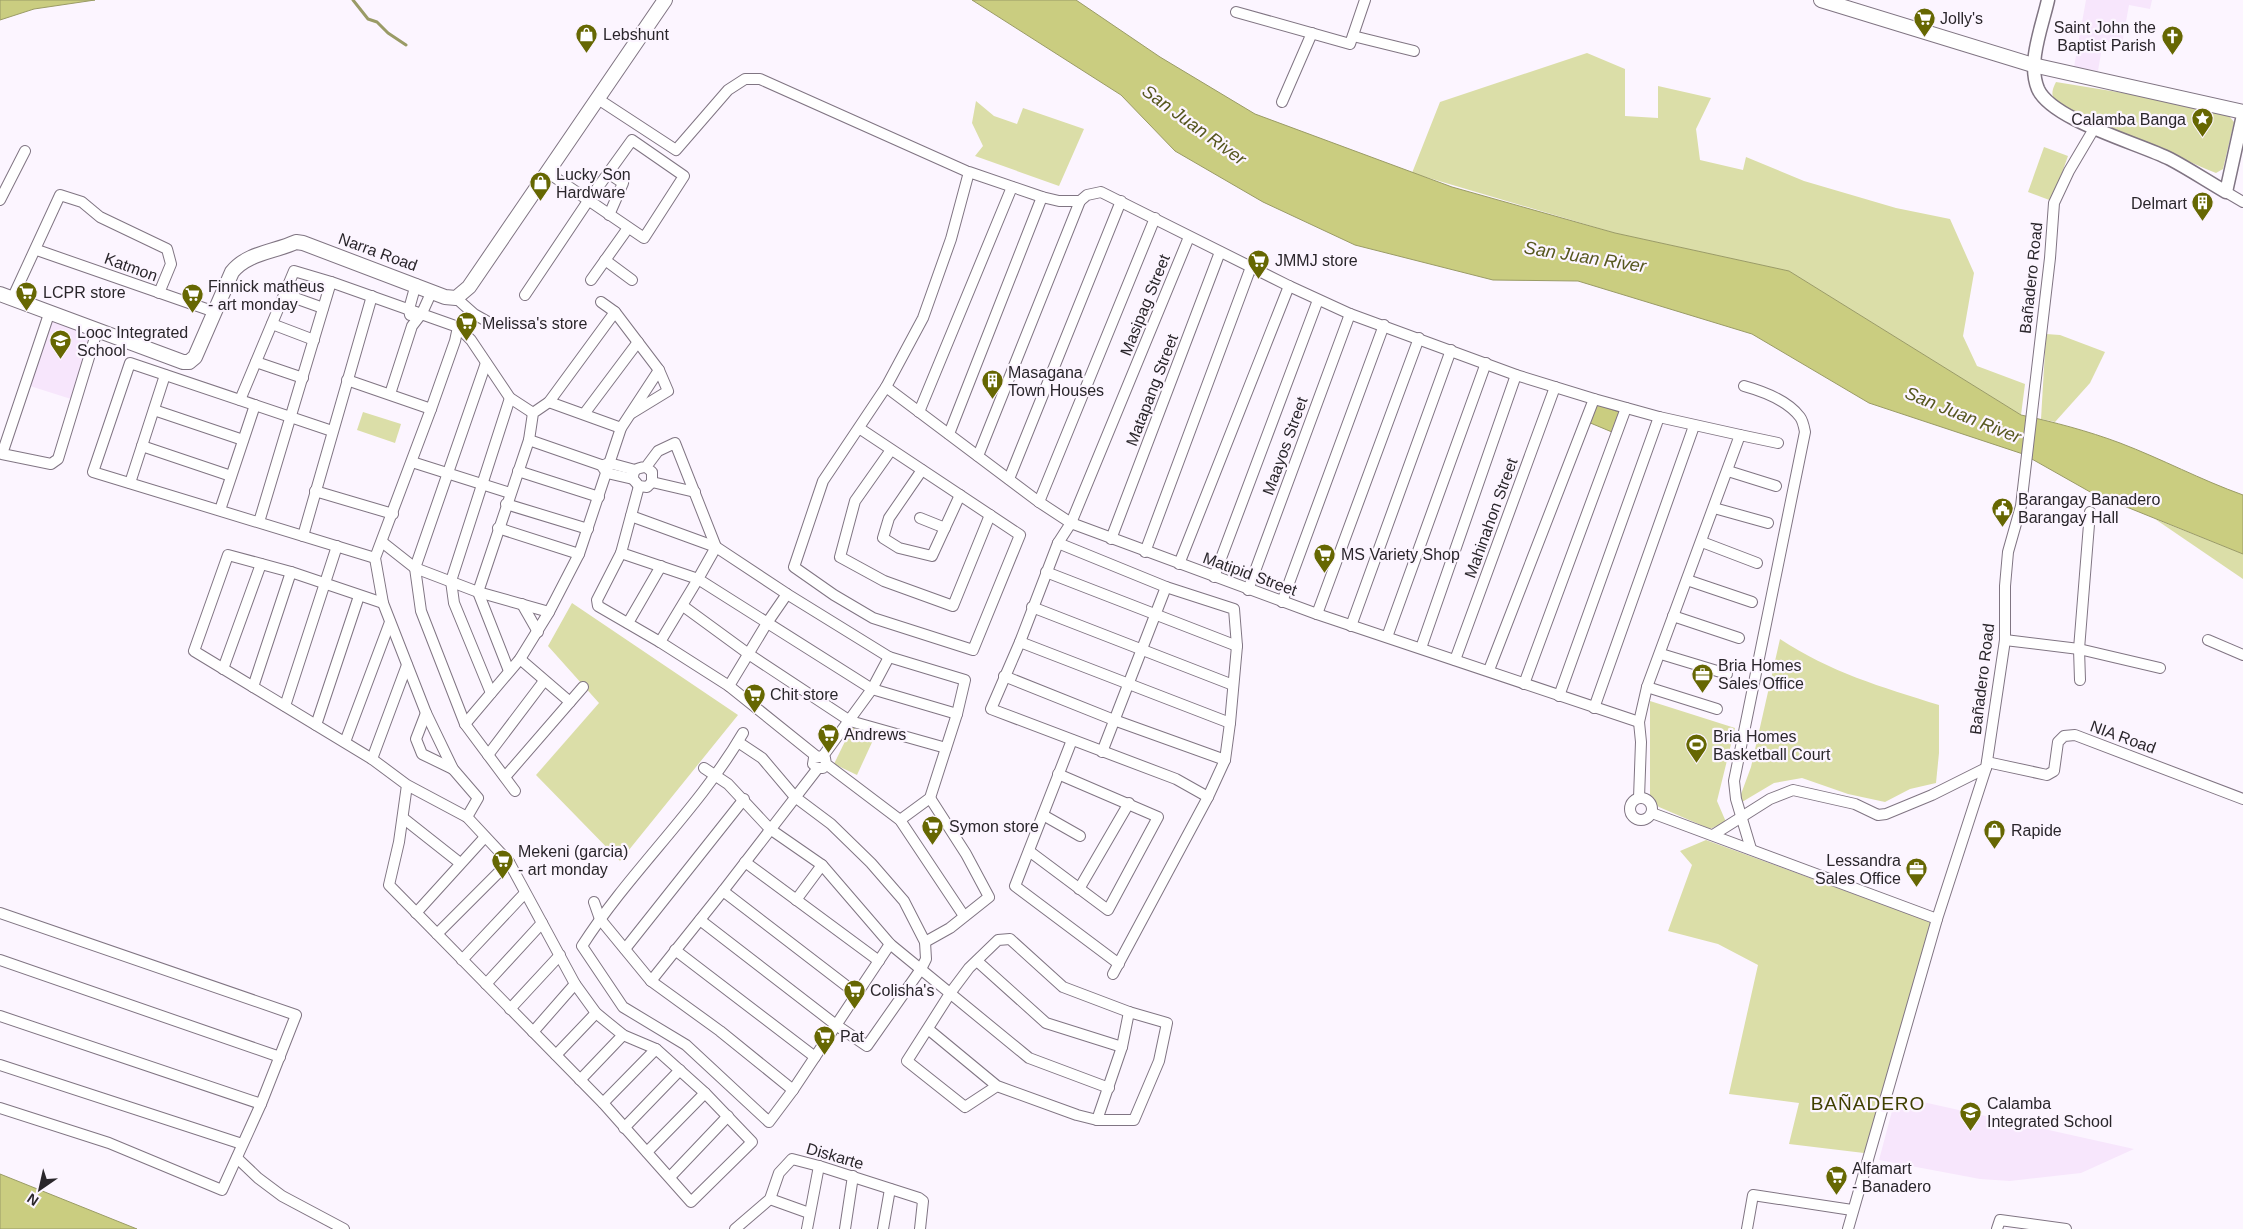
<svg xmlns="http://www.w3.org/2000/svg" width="2243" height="1229" font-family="Arial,sans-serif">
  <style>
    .built { fill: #f7e6fc }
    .green { fill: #dbdea8 }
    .water { fill: #cacd80; stroke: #9a9b66 }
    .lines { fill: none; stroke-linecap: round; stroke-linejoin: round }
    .stream { stroke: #9a9b66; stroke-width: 3 }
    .minor-casing { stroke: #807583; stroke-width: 12 }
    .tertiary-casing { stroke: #807583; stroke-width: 15 }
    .secondary-casing { stroke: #807583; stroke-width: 16 }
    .minor { stroke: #fff; stroke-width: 10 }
    .tertiary { stroke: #fff; stroke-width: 12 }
    .secondary { stroke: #fff; stroke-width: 14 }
    .labels { text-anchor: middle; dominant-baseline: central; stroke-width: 4.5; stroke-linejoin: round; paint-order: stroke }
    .poi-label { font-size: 16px; fill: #2a262b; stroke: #fcf5ff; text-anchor: start }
    .street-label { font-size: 16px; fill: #2a262b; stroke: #fcf5ff }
    .water-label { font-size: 18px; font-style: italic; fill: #56571e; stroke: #fcf5ff }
    .quarter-label { font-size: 19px; letter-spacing: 1px; fill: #3f3f00; stroke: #fcf5ff }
  </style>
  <rect width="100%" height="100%" fill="#fcf5ff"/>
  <!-- built -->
  <g class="built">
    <path d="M2086 0H2152L2150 9 2129 5 2122 44 2103 41 2098 71 2074 67Z"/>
    <path d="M51 321 92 334 71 399 30 386Z"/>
    <path d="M1896 1096 2134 1149 2081 1173 2010 1181 1980 1179 1879 1160Z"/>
  </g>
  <!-- green -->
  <g class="green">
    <path d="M1587 53 1625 69V116L1658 118V86L1711 98 1696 129 1700 160 1743 170 1746 157 1804 181 1896 208 1950 219 1974 273 1963 336 1977 366 2025 384 2021 415 1789 271 1615 233 1412 173 1440 102Z"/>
    <path d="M2056 82 2142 96 2229 116 2234 122 2223 169 2216 173 2206 169 2067 108C2054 101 2048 97 2056 82Z"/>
    <path d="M976 101 994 116 1017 124 1023 108 1084 129 1059 186 975 156 983 146 972 123Z"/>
    <path d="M2044 147 2068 156 2052 201 2028 192Z"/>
    <path d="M2046 334 2060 335 2105 352 2090 383 2055 422 2041 419Z"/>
    <path d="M363 412 401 424 395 443 357 430Z"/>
    <path d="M2155 519 2243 554V579Z"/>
    <path d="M572 603 738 715 620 861 536 775 599 703 548 646Z"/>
    <path d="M1780 639C1830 672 1881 687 1939 705V753L1936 783 1910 789 1885 802 1848 794 1802 778 1774 783 1737 805 1751 767Z"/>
    <path d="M1650 701 1735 728 1717 801 1726 822 1710 829 1659 807 1650 798Z"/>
    <path d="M852 727 874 738 857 775 834 764Z"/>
    <path d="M1706 840 1936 924 1864 1153 1789 1144 1799 1103 1729 1094 1758 965 1718 944 1668 931 1692 865 1680 851Z"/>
  </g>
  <!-- water -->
  <g class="water">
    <path d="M0 0H95L34 9 0 20Z"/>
    <path d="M972 0H1076L1160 57 1255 114 1452 187 1615 233 1789 271 2021 415C2054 422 2088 431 2120 443 2162 459 2201 480 2243 495V554L2092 493 2023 454 1869 403 1752 334 1578 281 1493 280 1355 245 1263 202 1175 151 1121 95Z"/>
    <path d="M1593 403 1619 412 1612 432 1588 422Z"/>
    <path d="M0 1174 137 1229H0Z"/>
  </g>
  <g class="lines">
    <!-- stream -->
    <path class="stream" d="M353 0 368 19 377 22 388 33 406 45"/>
    <defs>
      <g id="minor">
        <path d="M1236 12 1350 44 1365 0"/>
        <path d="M1353 36 1414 51"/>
        <path d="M598 99 676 150 728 90 745 79H760L966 171"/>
        <path d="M1282 102 1312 33"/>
        <path d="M608 173 623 183 609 215"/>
        <path d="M2226 192 2243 202"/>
        <path d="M0 200 25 151"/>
        <path d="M1189 237 1071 523 1058 543 1020 642 991 709 1176 779 1208 797"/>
        <path d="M37 250 215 312"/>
        <path d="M605 260 632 280"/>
        <path d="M591 280 628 228"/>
        <path d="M284 294 323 308"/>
        <path d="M525 295 588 201 632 140 684 176 644 238 547 172"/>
        <path d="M456 298 474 314 490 323"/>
        <path d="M12 299 60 195 82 202 100 217 167 249 171 264 159 293"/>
        <path d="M601 302 615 312 659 370 668 391 632 413"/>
        <path d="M49 314 2 454 51 464 58 459 97 331"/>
        <path d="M410 315 409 309 416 284"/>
        <path d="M272 324 314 340"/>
        <path d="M458 327 455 341 431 409 375 558 383 603 426 713 453 769 478 798 467 817"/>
        <path d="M256 362 303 378"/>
        <path d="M486 363 415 568 421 611 465 724 515 791"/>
        <path d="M347 380 431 409"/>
        <path d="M1744 386C1762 391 1788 401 1800 417 1803 421 1804 427 1805 432L1734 781 1736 799 1751 849"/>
        <path d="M886 387 1039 502 1071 523 1317 614 1639 722"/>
        <path d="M390 394 412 326 422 313 432 291"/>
        <path d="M240 400 294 271 331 282 458 327 471 340 510 398 533 413"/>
        <path d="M549 402 621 428"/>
        <path d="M154 410 243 440"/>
        <path d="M919 412 1012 187"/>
        <path d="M584 414 638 342"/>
        <path d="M859 428 1020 535 973 650 873 618 834 595 794 567 823 481 886 387 923 318 951 239 969 172 1042 197 1059 201H1080L1087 195 1101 192 1289 286 1350 314 1516 375 1594 399 1659 417 1740 435 1647 687 1639 722 1641 742 1639 798"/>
        <path d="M332 431 130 363 93 472 375 558"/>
        <path d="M949 434 1042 197"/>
        <path d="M1740 435 1778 443"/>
        <path d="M529 440 601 465 607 473 633 479"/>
        <path d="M142 446 231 476"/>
        <path d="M891 450 855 501 840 557 884 581 953 606 990 515"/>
        <path d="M978 456 1080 201"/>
        <path d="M412 462 510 493"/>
        <path d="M604 465 609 463 635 470"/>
        <path d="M646 467 652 472V482L647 487 639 486 633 479C633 469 637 468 646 467L658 451 675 443 716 547 698 579 872 689 957 714"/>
        <path d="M922 470 889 518 883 538 899 548 932 556 960 495"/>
        <path d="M518 471 599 497"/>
        <path d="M1728 471 1776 486"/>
        <path d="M1009 479 1121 201"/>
        <path d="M652 482 695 492"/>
        <path d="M130 483 165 375"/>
        <path d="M639 486 621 553 698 579 660 642"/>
        <path d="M315 491 393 514"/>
        <path d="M1039 502 1155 218"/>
        <path d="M506 504 588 529"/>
        <path d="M1714 508 1768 523"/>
        <path d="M220 510 255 405"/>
        <path d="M631 516 716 547 787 594 889 657 965 680 957 714 930 798 900 820"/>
        <path d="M920 518 945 528"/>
        <path d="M259 522 331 282"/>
        <path d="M498 528 579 554"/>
        <path d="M303 536 372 296"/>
        <path d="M1111 539 1220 252"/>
        <path d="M382 542 415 568 478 592 549 612"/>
        <path d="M1702 542 1757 563"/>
        <path d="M1058 543 1166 587 1234 609 1237 646 1230 723 1225 760 1208 797 1113 974"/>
        <path d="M1145 552 1251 267"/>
        <path d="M621 553 597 600 598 606 660 642 729 686 816 756"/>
        <path d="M1179 564 1289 286"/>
        <path d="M1046 572 1237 646"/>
        <path d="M1214 577 1318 300"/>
        <path d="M1687 580 1752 602"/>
        <path d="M1248 590 1350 314"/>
        <path d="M1282 602 1384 325"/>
        <path d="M383 603 291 572 228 555 194 651 372 759 407 785 467 817 509 862 575 984 596 1013 623 1035 656 1049 705 1093 752 1142 691 1202 603 1103 389 885 399 842 407 785"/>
        <path d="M522 604 538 632"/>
        <path d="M683 606 750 655 850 721 946 748"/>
        <path d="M1032 607 1233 685"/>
        <path d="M1317 614 1419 338"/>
        <path d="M1673 616 1739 638"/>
        <path d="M628 623 661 566"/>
        <path d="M1351 626 1451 350"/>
        <path d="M1387 637 1486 363"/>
        <path d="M2005 640 2079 649 2160 668"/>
        <path d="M2208 640 2243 655"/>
        <path d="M1020 642 1230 723"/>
        <path d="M1421 648 1516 375"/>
        <path d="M1661 654 1727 674"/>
        <path d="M520 659 570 702"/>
        <path d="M1455 660 1555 387"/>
        <path d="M223 669 261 564"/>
        <path d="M1489 670 1594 399"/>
        <path d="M509 671 478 592 529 440 533 413 549 402 615 312"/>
        <path d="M1004 676 1114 720 1225 760"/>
        <path d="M2080 680 2079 649 2090 512"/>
        <path d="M1524 684 1626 408"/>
        <path d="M729 686 767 623 787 594"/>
        <path d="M253 687 291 572"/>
        <path d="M1647 687 1717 709"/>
        <path d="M491 693 454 603 451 581 510 398"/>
        <path d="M1559 696 1659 417"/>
        <path d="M285 706 337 546"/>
        <path d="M1594 708 1694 426"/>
        <path d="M426 713 416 739 422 754 453 769"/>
        <path d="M465 724 520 659 549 612 579 554 621 428 659 370"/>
        <path d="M316 725 359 596"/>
        <path d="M743 733C698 810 630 871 582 946L623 1007 686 1045 769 1122 793 1090 890 944"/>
        <path d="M1072 740 1015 886 1119 964"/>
        <path d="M345 742 390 622"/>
        <path d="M1102 752 1166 587"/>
        <path d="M488 755 544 681"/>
        <path d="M823 756 872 689 889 657"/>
        <path d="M372 759 407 665"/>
        <path d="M1987 762 2047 775 2054 771 2058 742 2064 736 2075 735 2243 799"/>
        <path d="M826 764 823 768H818L813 764 814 758 823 756 825 758 826 764 900 820 964 916"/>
        <path d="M704 768 728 784 770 829 822 865 890 944 1029 1058 1109 1088"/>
        <path d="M505 777 583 687"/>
        <circle cx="1641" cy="809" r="11"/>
        <path d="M1652 813 1937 919"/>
        <path d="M1043 815 1080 836"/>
        <path d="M403 818 460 863"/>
        <path d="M1713 835 1770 799 1793 790 1855 804 1878 815 1886 814 1932 795 1986 768"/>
        <path d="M1029 851 1108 910 1158 817 1058 774"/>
        <path d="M745 862 879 961"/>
        <path d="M1079 889 1129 803"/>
        <path d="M723 891 857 994"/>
        <path d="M796 900 822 865"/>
        <path d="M594 902 600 919 651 981 720 1031 793 1090"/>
        <path d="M0 913 296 1015 261 1104 222 1190 109 1143 0 1108"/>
        <path d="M416 913 485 837"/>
        <path d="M700 920 836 1025 867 1046 921 969 926 959 925 942 904 901 871 863 831 824 795 797 762 758 738 742"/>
        <path d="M437 934 509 862"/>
        <path d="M925 942 950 928 989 897 966 854 930 798"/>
        <path d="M625 949 744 799"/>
        <path d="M675 950 815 1057"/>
        <path d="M0 960 280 1057"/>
        <path d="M462 960 525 893"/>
        <path d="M977 961 1046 1023 1122 1047"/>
        <path d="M651 981 723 891 818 768"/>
        <path d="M486 984 542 923"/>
        <path d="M510 1009 560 955"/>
        <path d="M0 1016 261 1104"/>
        <path d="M928 1029 997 1086 1077 1115 1097 1120H1134L1159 1061 1167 1023 1129 1012 1063 987 1010 939 998 940 969 968 951 992 907 1061 965 1107 997 1086"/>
        <path d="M533 1032 575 984"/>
        <path d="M556 1055 596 1013"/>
        <path d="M0 1065 242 1144"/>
        <path d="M580 1080 623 1035"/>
        <path d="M603 1103 656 1049"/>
        <path d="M1097 1120 1122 1047 1129 1012"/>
        <path d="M624 1128 680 1070"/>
        <path d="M647 1152 705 1093"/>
        <path d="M237 1158 258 1178 282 1196 344 1229"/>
        <path d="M670 1177 728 1116"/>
        <path d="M770 1199 809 1213"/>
        <path d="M735 1229 770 1199 779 1173 792 1159 819 1166 919 1198 923 1201 920 1229"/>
        <path d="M807 1229 819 1166"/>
        <path d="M845 1229 853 1176"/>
        <path d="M883 1229 890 1189"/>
        <path d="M1747 1229 1753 1195 1852 1210"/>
        <path d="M1848 1229 1937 919 1986 768 2005 640V586L2008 552 2021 506 2050 258 2054 203 2069 171 2095 127"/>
        <path d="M1997 1229 2000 1220 2066 1229"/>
      </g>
      <path id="tertiary" d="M2048 0C2042 27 2027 63 2038 89 2052 120 2138 143 2170 159 2189 169 2207 181 2226 192L2243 115"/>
      <g id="secondary">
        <path d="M1821 0 2033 65 2243 112"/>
        <path d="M0 294 183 362H189L195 357 232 272C247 253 274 252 296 242L303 243 445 297 456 298 469 287 665 0"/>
      </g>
    </defs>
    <!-- minor casing -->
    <use href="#minor" class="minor-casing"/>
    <!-- tertiary casing -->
    <use href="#tertiary" class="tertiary-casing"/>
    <!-- secondary casing -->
    <use href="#secondary" class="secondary-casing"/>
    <!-- minor -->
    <use href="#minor" class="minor"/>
    <!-- tertiary -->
    <use href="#tertiary" class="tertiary"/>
    <!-- secondary -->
    <use href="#secondary" class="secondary"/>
  </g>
  <!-- icons -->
  <defs>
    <symbol id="supermarket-pin" viewBox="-11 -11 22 30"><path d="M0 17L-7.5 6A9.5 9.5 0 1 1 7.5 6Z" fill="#666702" stroke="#fcf5ff"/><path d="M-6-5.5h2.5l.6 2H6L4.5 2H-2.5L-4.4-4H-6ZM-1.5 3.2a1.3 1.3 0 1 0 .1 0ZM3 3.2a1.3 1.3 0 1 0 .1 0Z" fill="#fff"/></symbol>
    <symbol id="shop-pin" viewBox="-11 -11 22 30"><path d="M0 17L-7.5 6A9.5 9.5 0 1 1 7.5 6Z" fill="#666702" stroke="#fcf5ff"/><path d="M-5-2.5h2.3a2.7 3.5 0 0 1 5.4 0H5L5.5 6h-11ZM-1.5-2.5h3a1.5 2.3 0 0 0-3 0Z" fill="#fff"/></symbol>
    <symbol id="church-pin" viewBox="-11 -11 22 30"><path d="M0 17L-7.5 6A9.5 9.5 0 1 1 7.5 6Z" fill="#666702" stroke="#fcf5ff"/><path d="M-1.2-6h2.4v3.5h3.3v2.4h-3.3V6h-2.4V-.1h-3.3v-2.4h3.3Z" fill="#fff"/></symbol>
    <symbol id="sight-pin" viewBox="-11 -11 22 30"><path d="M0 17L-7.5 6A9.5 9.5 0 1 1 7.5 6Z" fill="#666702" stroke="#fcf5ff"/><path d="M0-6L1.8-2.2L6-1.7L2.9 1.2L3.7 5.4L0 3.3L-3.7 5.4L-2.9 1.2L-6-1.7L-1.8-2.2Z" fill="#fff"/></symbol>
    <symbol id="building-pin" viewBox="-11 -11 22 30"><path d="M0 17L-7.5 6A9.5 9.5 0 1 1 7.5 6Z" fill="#666702" stroke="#fcf5ff"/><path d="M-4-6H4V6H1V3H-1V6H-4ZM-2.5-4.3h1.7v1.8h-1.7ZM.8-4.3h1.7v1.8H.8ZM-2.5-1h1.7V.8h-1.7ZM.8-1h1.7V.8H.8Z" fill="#fff"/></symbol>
    <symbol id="school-pin" viewBox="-11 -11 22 30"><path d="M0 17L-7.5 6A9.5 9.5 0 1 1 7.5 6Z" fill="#666702" stroke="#fcf5ff"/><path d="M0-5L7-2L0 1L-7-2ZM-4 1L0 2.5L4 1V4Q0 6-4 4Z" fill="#fff"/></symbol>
    <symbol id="civic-pin" viewBox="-11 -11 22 30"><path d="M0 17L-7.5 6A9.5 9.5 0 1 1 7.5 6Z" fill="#666702" stroke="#fcf5ff"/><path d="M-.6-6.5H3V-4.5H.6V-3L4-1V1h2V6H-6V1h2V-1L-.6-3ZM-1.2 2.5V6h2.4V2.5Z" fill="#fff"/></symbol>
    <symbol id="office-pin" viewBox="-11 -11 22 30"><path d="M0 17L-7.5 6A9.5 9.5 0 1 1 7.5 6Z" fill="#666702" stroke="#fcf5ff"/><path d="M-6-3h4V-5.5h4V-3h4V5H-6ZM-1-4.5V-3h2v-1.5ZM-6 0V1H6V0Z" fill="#fff"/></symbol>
    <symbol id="stadium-pin" viewBox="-11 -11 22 30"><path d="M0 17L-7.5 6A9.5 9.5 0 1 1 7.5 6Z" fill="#666702" stroke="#fcf5ff"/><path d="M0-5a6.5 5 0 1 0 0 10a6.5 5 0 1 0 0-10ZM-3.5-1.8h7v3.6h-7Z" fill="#fff"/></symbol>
  </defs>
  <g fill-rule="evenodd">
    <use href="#supermarket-pin" x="1912" y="6" width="25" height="34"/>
    <use href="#shop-pin" x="574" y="22" width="25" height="34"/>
    <use href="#church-pin" x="2160" y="24" width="25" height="34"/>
    <use href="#sight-pin" x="2190" y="106" width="25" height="34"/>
    <use href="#shop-pin" x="528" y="170" width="25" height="34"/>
    <use href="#building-pin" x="2190" y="190" width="25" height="34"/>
    <use href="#supermarket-pin" x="1246" y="248" width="25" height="34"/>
    <use href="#supermarket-pin" x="14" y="280" width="25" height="34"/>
    <use href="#supermarket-pin" x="180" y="282" width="25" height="34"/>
    <use href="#supermarket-pin" x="454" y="310" width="25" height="34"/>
    <use href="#school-pin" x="48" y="328" width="25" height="34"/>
    <use href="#building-pin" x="980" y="368" width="25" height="34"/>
    <use href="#civic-pin" x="1990" y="496" width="25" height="34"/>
    <use href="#supermarket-pin" x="1312" y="542" width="25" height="34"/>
    <use href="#office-pin" x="1690" y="662" width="25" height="34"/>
    <use href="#supermarket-pin" x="742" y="682" width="25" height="34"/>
    <use href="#supermarket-pin" x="816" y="722" width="25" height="34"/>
    <use href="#stadium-pin" x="1684" y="732" width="25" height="34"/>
    <use href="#supermarket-pin" x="920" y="814" width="25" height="34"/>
    <use href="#shop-pin" x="1982" y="818" width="25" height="34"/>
    <use href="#supermarket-pin" x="490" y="848" width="25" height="34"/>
    <use href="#office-pin" x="1904" y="856" width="25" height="34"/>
    <use href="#supermarket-pin" x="842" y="978" width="25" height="34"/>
    <use href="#supermarket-pin" x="812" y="1024" width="25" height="34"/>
    <use href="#school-pin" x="1958" y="1100" width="25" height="34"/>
    <use href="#supermarket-pin" x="1824" y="1164" width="25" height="34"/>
  </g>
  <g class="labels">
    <!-- poi labels -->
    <g class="poi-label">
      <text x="1940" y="18">Jolly's</text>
      <text x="2156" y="27" text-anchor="end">Saint John the<tspan x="2156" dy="18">Baptist Parish</tspan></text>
      <text x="603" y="34">Lebshunt</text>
      <text x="2186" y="119" text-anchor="end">Calamba Banga</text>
      <text x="556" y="174">Lucky Son<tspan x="556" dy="18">Hardware</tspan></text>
      <text x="2187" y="203" text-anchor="end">Delmart</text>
      <text x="1275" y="260">JMMJ store</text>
      <text x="208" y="286">Finnick matheus<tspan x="208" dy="18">- art monday</tspan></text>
      <text x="43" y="292">LCPR store</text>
      <text x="482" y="323">Melissa's store</text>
      <text x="77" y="332">Looc Integrated<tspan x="77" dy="18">School</tspan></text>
      <text x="1008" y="372">Masagana<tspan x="1008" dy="18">Town Houses</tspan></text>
      <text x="2018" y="499">Barangay Banadero<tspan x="2018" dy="18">Barangay Hall</tspan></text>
      <text x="1341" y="554">MS Variety Shop</text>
      <text x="1718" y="665">Bria Homes<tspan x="1718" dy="18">Sales Office</tspan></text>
      <text x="770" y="694">Chit store</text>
      <text x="844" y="734">Andrews</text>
      <text x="1713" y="736">Bria Homes<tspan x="1713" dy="18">Basketball Court</tspan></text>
      <text x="949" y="826">Symon store</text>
      <text x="2011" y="830">Rapide</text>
      <text x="518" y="851">Mekeni (garcia)<tspan x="518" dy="18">- art monday</tspan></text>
      <text x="1901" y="860" text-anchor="end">Lessandra<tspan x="1901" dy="18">Sales Office</tspan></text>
      <text x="870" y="990">Colisha's</text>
      <text x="840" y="1036">Pat</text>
      <text x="1987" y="1103">Calamba<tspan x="1987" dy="18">Integrated School</tspan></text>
      <text x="1852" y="1168">Alfamart<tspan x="1852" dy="18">- Banadero</tspan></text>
    </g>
    <!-- street labels -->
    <g class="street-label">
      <text transform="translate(378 252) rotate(20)">Narra Road</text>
      <text transform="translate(131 267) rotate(20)">Katmon</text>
      <text transform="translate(2031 278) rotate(-84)">Bañadero Road</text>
      <text transform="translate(1145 305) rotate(-68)">Masipag Street</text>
      <text transform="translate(1152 390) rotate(-69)">Matapang Street</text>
      <text transform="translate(1285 446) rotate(-70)">Maayos Street</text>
      <text transform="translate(1491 518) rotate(-70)">Mahinahon Street</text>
      <text transform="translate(1250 574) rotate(20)">Matipid Street</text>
      <text transform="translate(1982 679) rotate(-83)">Bañadero Road</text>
      <text transform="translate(2123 737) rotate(20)">NIA Road</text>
      <text transform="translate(835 1156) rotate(16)">Diskarte</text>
    </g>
    <!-- water labels -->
    <g class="water-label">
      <text transform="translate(1194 125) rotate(36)">San Juan River</text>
      <text transform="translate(1585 257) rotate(9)">San Juan River</text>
      <text transform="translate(1963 415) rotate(22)">San Juan River</text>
    </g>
    <!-- quarter labels -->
    <g class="quarter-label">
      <text x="1868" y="1103">BAÑADERO</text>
    </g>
  </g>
  <!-- north arrow -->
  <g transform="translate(40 1189) rotate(214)" stroke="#fcf5ff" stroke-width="4" paint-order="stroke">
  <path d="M0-4L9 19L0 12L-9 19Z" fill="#2a262b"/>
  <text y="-8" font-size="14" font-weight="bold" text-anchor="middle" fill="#2a262b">N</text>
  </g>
</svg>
